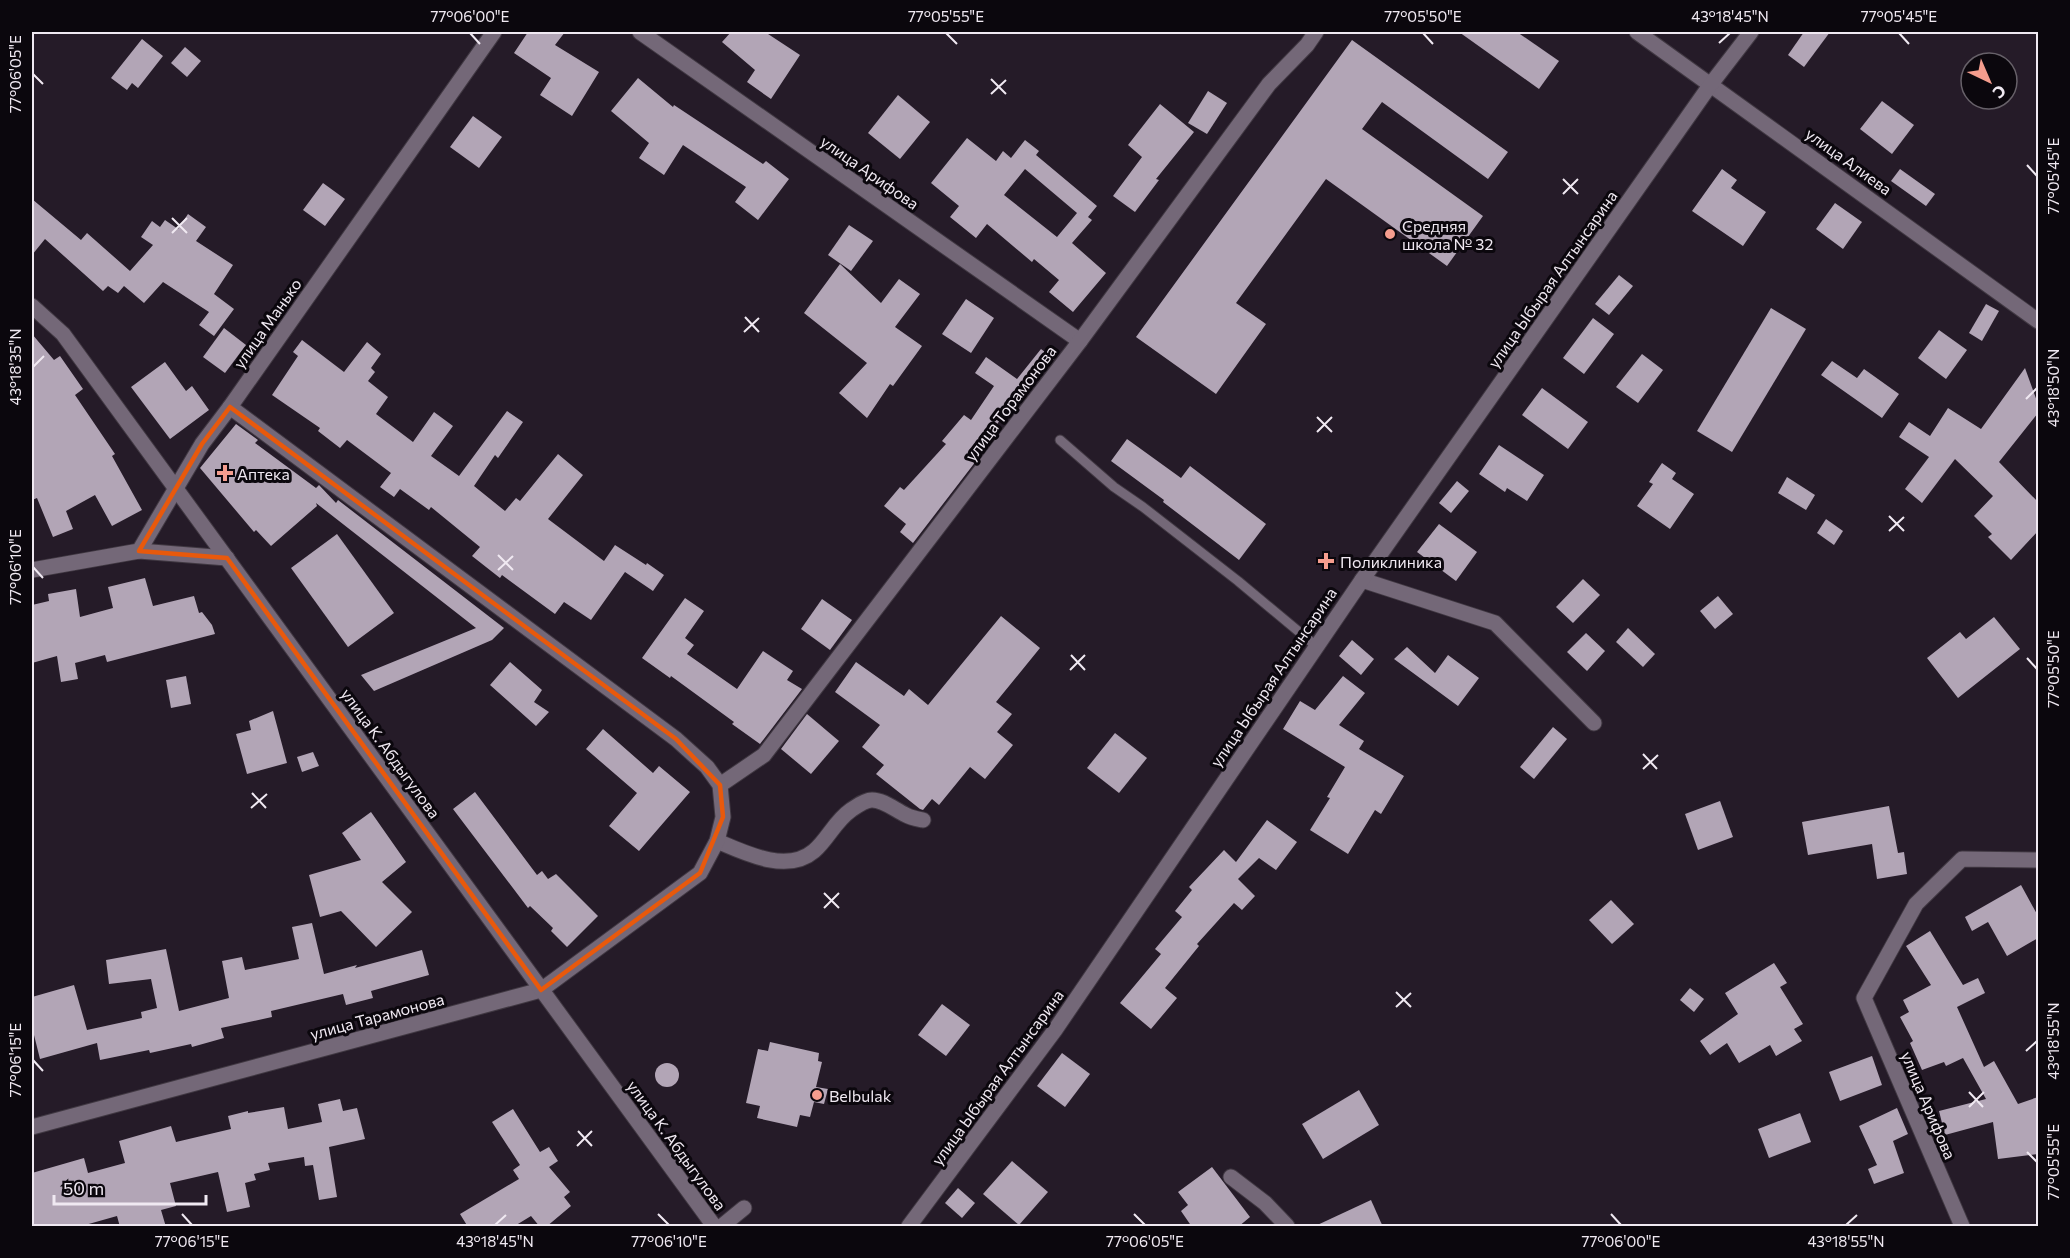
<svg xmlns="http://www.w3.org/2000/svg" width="2070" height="1258" font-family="Commissioner,sans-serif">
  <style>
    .building { fill: #b2a5b6; fill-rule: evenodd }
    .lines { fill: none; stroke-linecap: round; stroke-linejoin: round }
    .lane-casing { stroke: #403842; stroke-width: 11 }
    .street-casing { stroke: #403842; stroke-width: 17 }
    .secondary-casing { stroke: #403842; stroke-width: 17 }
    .lane { stroke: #746878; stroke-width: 9 }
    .street { stroke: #746878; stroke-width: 15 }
    .secondary { stroke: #746878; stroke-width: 15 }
    .marked { fill: none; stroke: #e8590c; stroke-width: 4.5; stroke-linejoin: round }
    .ticks { fill: none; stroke: #f0e9f2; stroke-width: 2 }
    .poi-dot { fill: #f59d8e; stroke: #0b070d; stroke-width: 2 }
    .labels { text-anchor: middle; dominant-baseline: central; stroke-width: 6; stroke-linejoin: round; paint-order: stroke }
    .street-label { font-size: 16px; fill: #f0e9f2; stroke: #0b070d }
    .poi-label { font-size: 16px; fill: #f0e9f2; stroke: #0b070d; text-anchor: start }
    .neatline { fill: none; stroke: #f0e9f2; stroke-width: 2 }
    .ticks-label { font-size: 15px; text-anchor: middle; fill: #f0e9f2 }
  </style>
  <rect width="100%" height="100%" fill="#251b28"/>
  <!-- building -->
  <g class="building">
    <path d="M528 32H565L555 45 599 72 572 116 540 95 551 78 514 53Z"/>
    <path d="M731 32H765L800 55 771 99 747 82 755 70 722 42Z"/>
    <path d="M1459 32H1517L1559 61 1539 89Z"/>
    <path d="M1804 32H1830L1804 67 1788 55Z"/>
    <path d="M142 39 163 56 138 88 132 83 127 90 111 78Z"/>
    <path d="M1352 40 1508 152 1488 179 1382 102 1362 129 1483 216 1447 266 1326 179 1236 303 1266 324 1216 394 1136 337Z"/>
    <path d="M185 47 201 61 187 77 171 63Z"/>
    <path d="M638 78 673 107 674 105 763 164 766 161 789 179 758 220 735 202 746 187 683 145 664 175 639 158 649 143 611 111Z"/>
    <path d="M1208 91 1227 103 1207 134 1188 123Z"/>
    <path d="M898 95 930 122 900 159 868 133Z"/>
    <path d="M1882 101 1914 125 1892 154 1860 129Z"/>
    <path d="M1160 104 1194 132 1156 179 1159 180 1135 212 1113 196 1142 157 1128 145Z"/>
    <path d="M473 116 502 137 479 168 450 147Z"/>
    <path d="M967 138 996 161 1003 151 1011 158 1025 140 1039 151 1036 155 1097 206 1088 217 1092 220 1072 243 1106 273 1073 312 1049 292 1059 280 1034 259 1032 262 987 224 976 238 950 217 959 206 931 183ZM1025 169 1077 213 1057 237 1004 195Z"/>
    <path d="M1722 169 1737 180 1731 188 1766 212 1743 246 1692 211Z"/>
    <path d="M1900 169 1935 194 1926 206 1891 181Z"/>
    <path d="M323 183 345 199 325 226 303 210Z"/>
    <path d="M32 199 81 240 87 233 130 271 153 245 141 237 152 221 160 227 165 220 178 229 188 214 206 227 196 241 233 265 214 294 234 309 214 336 199 325 209 312 163 282 144 303 124 286 118 293 108 286 103 291 45 239 32 255Z"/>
    <path d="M1835 203 1862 222 1843 249 1816 229Z"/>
    <path d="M849 225 873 241 851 271 828 255Z"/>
    <path d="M840 264 881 303 899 279 920 294 895 327 922 346 893 386 890 384 867 418 839 393 867 363 804 313Z"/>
    <path d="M1619 275 1633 286 1609 315 1595 304Z"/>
    <path d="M966 299 994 318 971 353 942 334Z"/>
    <path d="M1986 304 1999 311 1982 341 1969 333Z"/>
    <path d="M1771 308 1806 329 1732 452 1697 431Z"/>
    <path d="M1593 318 1614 334 1584 374 1563 358Z"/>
    <path d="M224 328 246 345 225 373 203 357Z"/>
    <path d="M1939 330 1967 350 1946 379 1918 358Z"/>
    <path d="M32 334 54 360 60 356 83 389 75 395 115 454 112 456 142 510 112 526 95 495 66 511 73 529 53 537 37 498 32 500Z"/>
    <path d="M302 340 344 372 367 342 381 354 371 368 375 372 368 381 388 397 376 414 413 442 434 412 453 426 431 456 459 476 507 411 523 422 498 458 495 455 474 486 505 511 516 498 520 501 558 454 583 475 548 519 604 561 615 545 646 565 647 563 664 575 653 591 625 572 591 620 564 602 555 614 502 575 500 578 472 556 480 547 431 507 429 510 400 489 394 497 380 487 391 473 347 440 340 448 318 431 320 428 272 395 298 356 293 352Z"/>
    <path d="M1041 349 1054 359 1027 392 1022 388 989 436 993 439 913 543 900 532 906 524 884 506 900 487 904 490 946 444 942 441 964 415 971 420 994 386 975 373 986 357 1017 379Z"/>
    <path d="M1642 354 1663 370 1638 403 1616 387Z"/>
    <path d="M1832 361 1857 378 1864 369 1899 394 1882 418 1821 375Z"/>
    <path d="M165 362 186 391 192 386 209 410 170 439 131 387Z"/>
    <path d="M2025 368 2038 404V413L1999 462 2038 502V531L2011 560 1988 537 1992 534 1974 516 1993 496 1955 459 1922 503 1905 489 1929 457 1899 437 1909 422 1930 436 1948 408 1981 429Z"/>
    <path d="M1542 388 1588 422 1568 449 1522 415Z"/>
    <path d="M236 424 258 440 255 443 316 488 319 485 336 503 338 500 504 628 492 640 374 691 361 675 476 628 316 503 317 506 271 546 256 530 254 532 200 468Z"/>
    <path d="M1127 439 1181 478 1190 466 1266 524 1239 560 1163 502 1164 500 1111 461Z"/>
    <path d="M1499 445 1544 475 1527 501 1507 488 1505 492 1479 474Z"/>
    <path d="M1662 463 1676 473 1672 479 1694 494 1670 529 1637 506 1653 484 1649 482Z"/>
    <path d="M1787 477 1815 495 1806 510 1778 493Z"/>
    <path d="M1457 481 1469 491 1451 513 1439 503Z"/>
    <path d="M1826 519 1843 531 1834 545 1817 533Z"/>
    <path d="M1439 524 1477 552 1456 581 1417 552Z"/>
    <path d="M337 534 394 613 348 647 291 568Z"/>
    <path d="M145 578 153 606 194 596 199 613 202 612 212 625 215 634 107 662 105 655 75 663 78 679 61 682 57 656 32 663V605L49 601 48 594 76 589 80 617 113 608 108 587Z"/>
    <path d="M1583 579 1600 595 1573 623 1556 607Z"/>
    <path d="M1718 596 1733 614 1715 629 1700 611Z"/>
    <path d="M685 598 704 611 685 638 694 645 687 654 737 689 763 651 793 671 787 680 802 689 760 744 732 724 734 722 671 676 670 678 642 658Z"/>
    <path d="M822 599 852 620 830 650 801 629Z"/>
    <path d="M1001 616 1040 648 996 702 1012 714 997 732 1013 745 985 779 970 767 939 805 932 799 923 810 920 809 876 774 884 765 862 747 880 725 835 692 856 662 904 696 909 689 928 705Z"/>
    <path d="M1994 617 2020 649 1958 698 1927 658 1960 632 1966 639Z"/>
    <path d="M1628 628 1655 654 1643 667 1616 642Z"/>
    <path d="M1586 633 1605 651 1587 671 1567 652Z"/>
    <path d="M1352 640 1374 659 1361 675 1339 656Z"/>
    <path d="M1407 647 1435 673 1448 655 1479 678 1458 706 1394 659Z"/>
    <path d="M510 662 542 690 534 702 549 712 536 726 490 685Z"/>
    <path d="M186 676 191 704 171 708 166 680Z"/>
    <path d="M1343 676 1365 693 1339 725 1364 741 1359 749 1404 776 1381 814 1375 810 1348 854 1310 830 1330 798 1327 797 1345 767 1283 729 1300 701 1315 710Z"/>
    <path d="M273 711 287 763 247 774 236 734 251 730 249 721Z"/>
    <path d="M807 714 839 741 811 774 781 749Z"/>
    <path d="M1553 727 1567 739 1534 779 1520 767Z"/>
    <path d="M603 729 653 773 659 766 690 792 639 851 609 826 637 793 586 749Z"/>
    <path d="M1115 733 1147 758 1119 793 1087 768Z"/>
    <path d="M313 752 319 766 302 772 297 757Z"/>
    <path d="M475 792 537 875 542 871 548 879 556 874 598 916 567 947 551 931 553 928 530 906 528 908 453 809Z"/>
    <path d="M1720 801 1733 837 1698 850 1685 814Z"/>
    <path d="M1889 806 1898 853 1904 852 1907 874 1877 879 1872 844 1808 855 1802 822Z"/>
    <path d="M371 812 406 862 382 882 412 912 376 947 341 911 320 917 309 875 361 860 342 833Z"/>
    <path d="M1267 820 1297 842 1276 870 1259 858 1238 879 1255 896 1242 910 1234 903 1197 944 1199 946 1165 988 1177 998 1151 1029 1120 1003 1161 954 1155 949 1182 917 1175 911 1192 890 1189 887 1224 850 1236 862Z"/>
    <path d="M2021 885 2038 916V938L2007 956 1988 922 1972 931 1965 917Z"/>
    <path d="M1611 900 1634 924 1612 944 1589 920Z"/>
    <path d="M312 923 324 974 357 965 355 968 422 950 429 975 371 991 373 998 346 1005 343 994 271 1011 272 1017 221 1028 224 1038 192 1047 191 1044 150 1053 149 1050 100 1060 97 1043 40 1059 32 1027V997L74 985 87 1030 142 1018 141 1012 157 1008 151 979 109 984 106 960 166 949 179 1011 229 998 222 961 242 957 245 970 299 959 292 927Z"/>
    <path d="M1930 931 1963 985 1978 978 1985 993 1957 1007 1984 1067 1994 1061 2018 1104 2038 1097V1154L1998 1159 1993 1122 1945 1135 1939 1111 1986 1099 1963 1058 1946 1066 1944 1062 1922 1070 1910 1043 1913 1041 1900 1017 1909 1012 1903 1000 1931 985 1906 946Z"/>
    <path d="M1774 963 1787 983 1780 987 1803 1024 1794 1029 1802 1041 1776 1056 1770 1045 1739 1063 1727 1043 1710 1055 1700 1041 1738 1014 1725 993Z"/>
    <path d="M1690 988 1704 999 1694 1012 1680 1000Z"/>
    <path d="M942 1004 970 1025 946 1056 918 1035Z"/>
    <path d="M770 1042 819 1053 818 1061 822 1062 816 1087 828 1089 824 1104 814 1102 810 1117 800 1115 797 1127 757 1118 760 1106 746 1103 758 1049 768 1051Z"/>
    <path d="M1062 1053 1090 1074 1065 1107 1037 1086Z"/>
    <path d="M1872 1056 1882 1085 1840 1101 1829 1072Z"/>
    <circle cx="667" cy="1075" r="12"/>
    <path d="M1359 1090 1379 1125 1323 1159 1302 1124Z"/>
    <path d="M340 1099 343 1111 357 1108 365 1139 329 1147 337 1197 319 1200 313 1165 305 1166 304 1157 268 1163 270 1170 254 1174 256 1180 245 1183 250 1207 227 1212 218 1172 170 1183 176 1206 161 1210 166 1227H120L117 1216 78 1227H32V1173L84 1158 88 1173 125 1163 119 1141 171 1126 176 1142 231 1129 228 1116 248 1111V1113L284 1107 288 1129 322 1122 318 1104Z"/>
    <path d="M1897 1108 1908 1134 1893 1141 1904 1173 1874 1184 1868 1169 1877 1165 1859 1126Z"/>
    <path d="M513 1109 540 1152 549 1147 558 1161 549 1167 570 1192 564 1197 571 1206 546 1227H540L531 1216 513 1227H468L460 1214 519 1179 513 1170 520 1165 492 1122Z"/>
    <path d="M1800 1113 1811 1142 1769 1158 1758 1129Z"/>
    <path d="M1012 1161 1048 1192 1019 1225 983 1194Z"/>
    <path d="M1212 1167 1250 1217 1238 1227H1192L1181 1211 1188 1205 1178 1192Z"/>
    <path d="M958 1188 975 1203 962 1218 945 1203Z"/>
    <path d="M1371 1200 1383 1227H1313Z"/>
  </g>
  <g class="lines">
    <defs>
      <path id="lane" d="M1060 440 1114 487 1143 507 1238 581 1316 646"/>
      <g id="street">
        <path d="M640 32 1080 341"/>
        <path d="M1637 32 2038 321"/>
        <path d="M139 551 227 558"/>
        <path d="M32 570 139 551 202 444 230 407 494 32"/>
        <path d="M1362 580 1495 623 1594 723"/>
        <path d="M720 785 764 755 1080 341 1269 84 1307 45 1316 32"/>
        <path d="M717 841C745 853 787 874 814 851 828 839 835 821 851 810 857 806 865 800 872 800 884 800 895 810 906 815 911 818 918 819 923 820"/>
        <path d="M32 1127 541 990 700 873 717 841 723 817 720 785 707 767 676 739 230 407"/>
        <path d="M1231 1177 1265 1203 1287 1226"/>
        <path d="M722 1226 744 1208"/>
        <path d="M909 1226 1055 1030 1362 580 1711 84 1751 32"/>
        <path d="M1962 1226 1864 998 1916 904 1962 859 2038 860"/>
      </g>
      <path id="secondary" d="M32 306 63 334 714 1226"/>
    </defs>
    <!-- lane casing -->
    <use href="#lane" class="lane-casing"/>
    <!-- street casing -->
    <use href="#street" class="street-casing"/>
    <!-- secondary casing -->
    <use href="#secondary" class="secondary-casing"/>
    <!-- lane -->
    <use href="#lane" class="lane"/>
    <!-- street -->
    <use href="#street" class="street"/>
    <!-- secondary -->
    <use href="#secondary" class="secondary"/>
  </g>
  <!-- marked area -->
  <path class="marked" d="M230 407 676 739 720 785 723 817 700 873 541 990 227 558 139 551 202 444Z"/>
  <!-- ticks -->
  <path class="ticks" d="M470 33 480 44M946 33 957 44M1423 33 1433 44M1899 33 1909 44M1719 43 1730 33M33 74 43 84M991 79 1006 94M991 94 1006 80M2027 165 2037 176M1563 179 1578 194M1563 194 1578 179M172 218 187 233M172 233 187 218M745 317 759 332M744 332 759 318M33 367 44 356M2026 399 2037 388M1317 417 1332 432M1317 432 1332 417M1889 516 1904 531M1889 531 1904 517M498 555 513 570M33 567 43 578M498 570 513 556M1071 655 1085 670M2027 658 2037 669M1070 670 1085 655M1643 754 1657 769M1643 769 1658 755M252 793 266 808M251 808 267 794M824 893 839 908M824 908 839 893M1396 992 1411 1007M1396 1007 1411 993M2026 1051 2037 1041M33 1060 43 1071M1969 1092 1983 1107M1969 1107 1984 1092M578 1131 592 1146M577 1146 592 1131M2027 1152 2037 1162M182 1214 192 1225M658 1214 669 1225M1134 1214 1145 1225M1611 1214 1621 1225M495 1225 506 1215M1846 1225 1857 1215"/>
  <!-- markers -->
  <g class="poi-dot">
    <circle cx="1390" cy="234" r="6"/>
    <path d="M222 464h6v6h6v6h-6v6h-6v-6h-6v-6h6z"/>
    <path d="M1323 552h6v6h6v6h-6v6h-6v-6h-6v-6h6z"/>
    <circle cx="817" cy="1095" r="6"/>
  </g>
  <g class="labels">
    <!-- street labels -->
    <g class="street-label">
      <text transform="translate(1849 161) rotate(36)">улица Алиева</text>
      <text transform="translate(870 172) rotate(35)">улица Арифова</text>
      <text transform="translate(1552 279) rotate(-55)">улица Ыбырая Алтынсарина</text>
      <text transform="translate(267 323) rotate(-55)">улица Манько</text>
      <text transform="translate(1010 403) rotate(-53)">улица Торамонова</text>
      <text transform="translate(1273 677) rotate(-56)">улица Ыбырая Алтынсарина</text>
      <text transform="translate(391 753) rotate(54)">улица К. Абдыгулова</text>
      <text transform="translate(377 1016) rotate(-15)">улица Тарамонова</text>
      <text transform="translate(997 1077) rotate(-54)">улица Ыбырая Алтынсарина</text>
      <text transform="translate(1929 1105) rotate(67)">улица Арифова</text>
      <text transform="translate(677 1145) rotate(54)">улица К. Абдыгулова</text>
    </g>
    <!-- poi labels -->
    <g class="poi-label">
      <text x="1402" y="225">Средняя<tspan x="1402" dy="18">школа № 32</tspan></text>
      <text x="237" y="473">Аптека</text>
      <text x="1340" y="561">Поликлиника</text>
      <text x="829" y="1095">Belbulak</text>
    </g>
  </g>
  <!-- border -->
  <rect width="2070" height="1258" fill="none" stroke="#0b070d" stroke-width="66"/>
  <!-- north arrow -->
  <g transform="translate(1989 81) rotate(136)"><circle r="28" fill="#0b070d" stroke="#676169" stroke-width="1.5"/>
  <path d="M0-4.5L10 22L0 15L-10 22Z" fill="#f59d8e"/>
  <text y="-9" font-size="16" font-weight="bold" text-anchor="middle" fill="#f0e9f2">С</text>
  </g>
  <!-- scale -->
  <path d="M54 1195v9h152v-9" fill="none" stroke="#f0e9f2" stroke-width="3"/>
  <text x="63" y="1195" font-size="18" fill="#f0e9f2" stroke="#0b070d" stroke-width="4.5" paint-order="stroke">50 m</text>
  <rect x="33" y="33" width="2004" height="1192" class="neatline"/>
  <g class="ticks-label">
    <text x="470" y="22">77°06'00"E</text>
    <text x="946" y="22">77°05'55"E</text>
    <text x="1423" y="22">77°05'50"E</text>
    <text x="1730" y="22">43°18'45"N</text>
    <text x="1899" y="22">77°05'45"E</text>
    <text transform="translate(16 74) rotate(-90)" y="5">77°06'05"E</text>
    <text transform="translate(2054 176) rotate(-90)" y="5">77°05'45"E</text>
    <text transform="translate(16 367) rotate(-90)" y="5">43°18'35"N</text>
    <text transform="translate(2054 388) rotate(-90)" y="5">43°18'50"N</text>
    <text transform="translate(16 567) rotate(-90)" y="5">77°06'10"E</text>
    <text transform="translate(2054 669) rotate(-90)" y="5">77°05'50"E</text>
    <text transform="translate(2054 1041) rotate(-90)" y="5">43°18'55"N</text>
    <text transform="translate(16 1060) rotate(-90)" y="5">77°06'15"E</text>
    <text transform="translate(2054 1162) rotate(-90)" y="5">77°05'55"E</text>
    <text x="192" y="1247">77°06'15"E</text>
    <text x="495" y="1247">43°18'45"N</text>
    <text x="669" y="1247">77°06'10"E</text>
    <text x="1145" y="1247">77°06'05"E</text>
    <text x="1621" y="1247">77°06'00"E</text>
    <text x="1846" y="1247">43°18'55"N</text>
  </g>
</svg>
